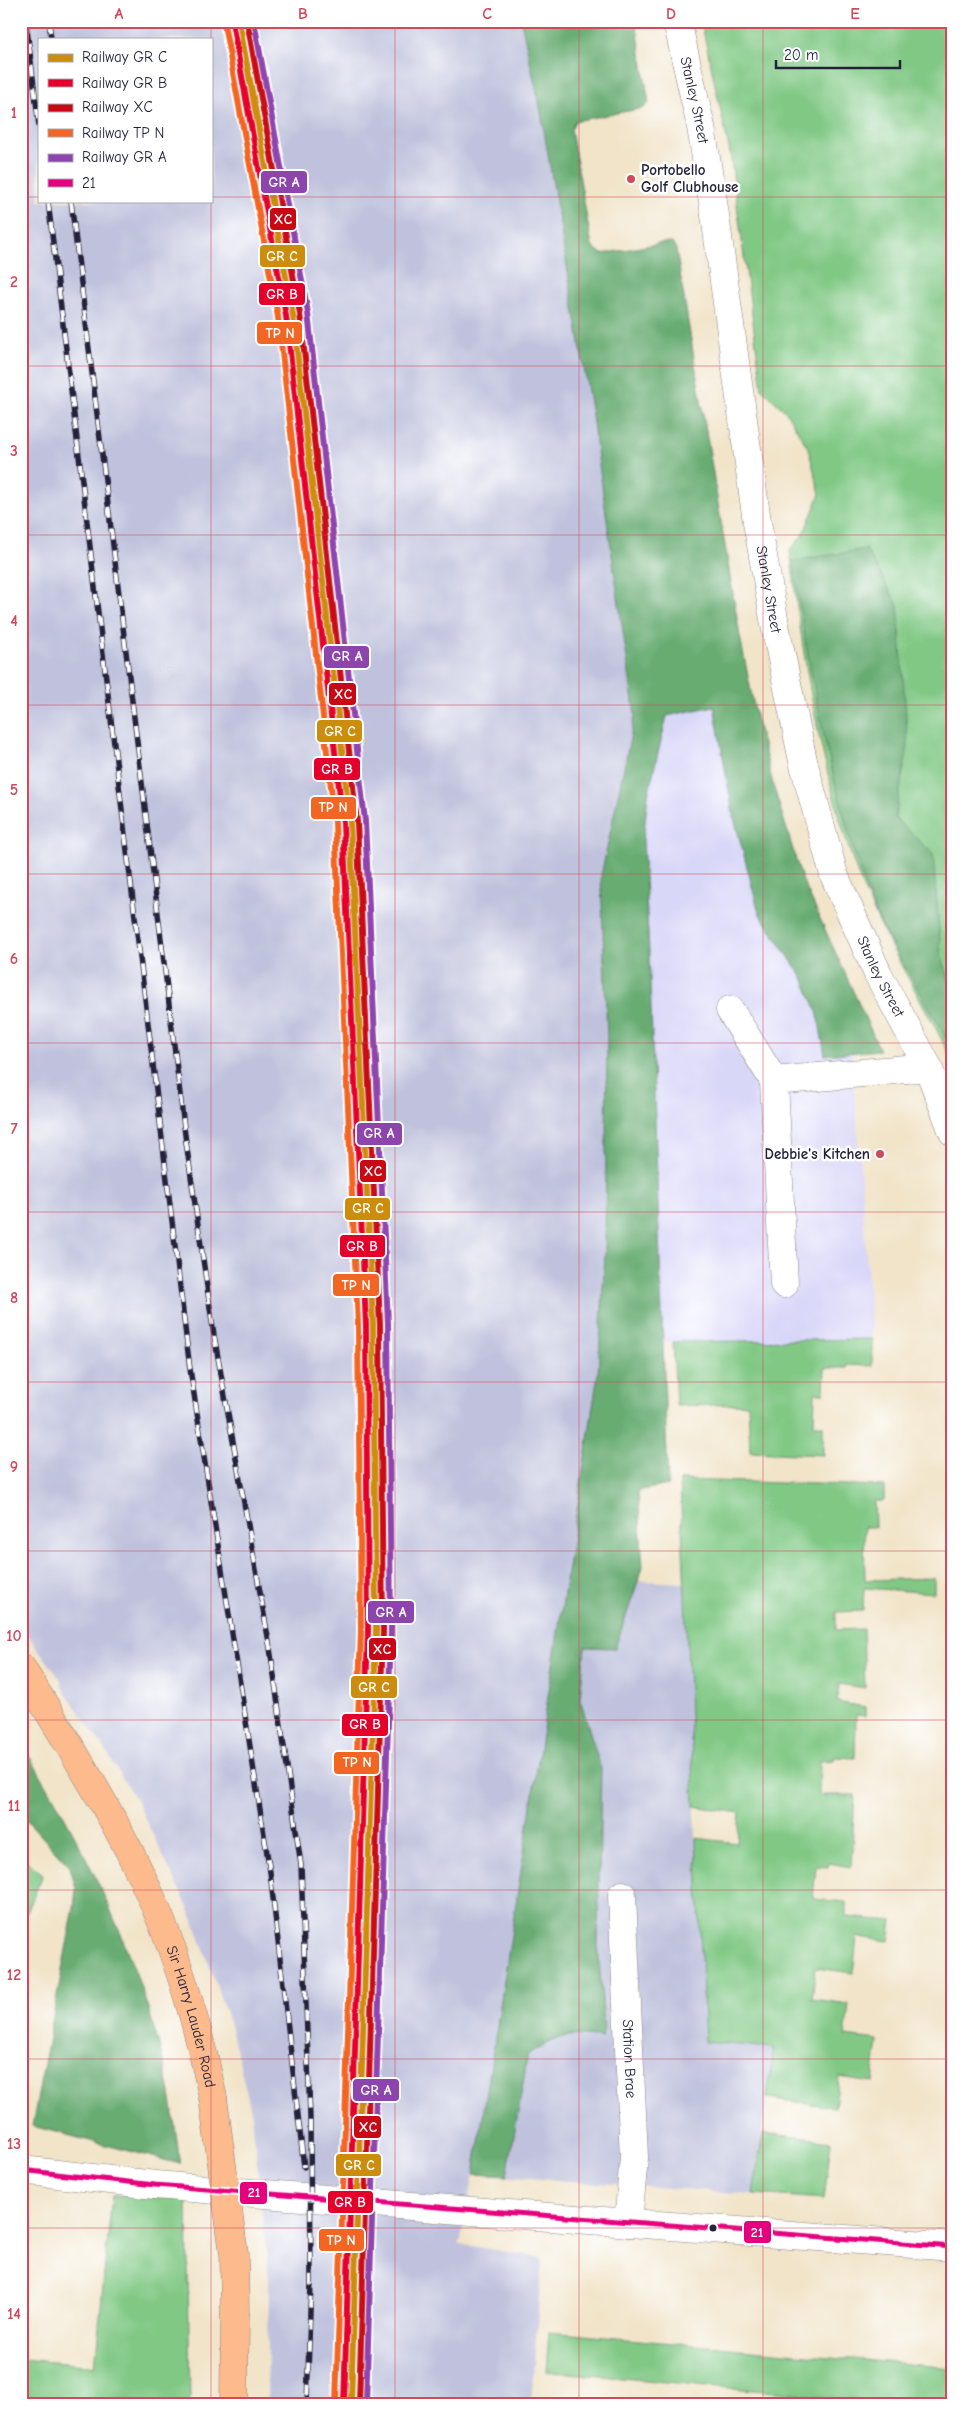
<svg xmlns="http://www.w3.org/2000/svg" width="974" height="2425" font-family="'Comic Neue',sans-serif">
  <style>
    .built { fill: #d9d7f8 }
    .industrial { fill: #c0c2dd; fill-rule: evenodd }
    .green { fill: #80c884; stroke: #517560 }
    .forest { fill: #68ac72; stroke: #456756 }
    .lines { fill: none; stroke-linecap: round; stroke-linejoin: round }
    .minor-casing { stroke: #8a8382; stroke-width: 29 }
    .major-casing { stroke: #8a8382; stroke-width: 29 }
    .minor { stroke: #fff; stroke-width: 28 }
    .major { stroke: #fcba8d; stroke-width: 28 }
    .rail-casing { stroke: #22223b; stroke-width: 5.5 }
    .rail { stroke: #fff; stroke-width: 4; stroke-dasharray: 11; stroke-linecap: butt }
    .major-bridge-casing { stroke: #8a8382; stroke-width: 29; stroke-linecap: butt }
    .major-bridge { stroke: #fcba8d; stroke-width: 28 }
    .bus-1-casing { stroke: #fff; stroke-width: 9 }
    .bus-1 { stroke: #e5007d; stroke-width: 5 }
    .rail-1-casing { stroke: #fff; stroke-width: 10 }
    .rail-2-casing { stroke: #fff; stroke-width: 10 }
    .rail-3-casing { stroke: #fff; stroke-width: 10 }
    .rail-4-casing { stroke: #fff; stroke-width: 10 }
    .rail-5-casing { stroke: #fff; stroke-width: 10 }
    .rail-1 { stroke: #cc8c0c; stroke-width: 6 }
    .rail-2 { stroke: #e4002b; stroke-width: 6 }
    .rail-3 { stroke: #c80815; stroke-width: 6 }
    .rail-4 { stroke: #f26522; stroke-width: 6 }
    .rail-5 { stroke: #8e44ad; stroke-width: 6 }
    .grid { fill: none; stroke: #d1495b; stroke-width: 1; stroke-opacity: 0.55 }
    .poi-dot { fill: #d1495b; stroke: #fff; stroke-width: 2 }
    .bus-dot { fill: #22223b; stroke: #fff; stroke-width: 2 }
    .labels { text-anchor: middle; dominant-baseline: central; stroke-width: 5; stroke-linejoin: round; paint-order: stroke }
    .street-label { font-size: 15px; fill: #22223b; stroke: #fff }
    .poi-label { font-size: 15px; font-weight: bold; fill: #22223b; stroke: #fff; text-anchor: start }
    .line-badge { stroke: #fff; stroke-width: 2 }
    .badge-label { font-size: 14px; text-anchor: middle; font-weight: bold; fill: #fff }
    .neatline { fill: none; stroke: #d1495b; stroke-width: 2 }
    .grid-label { font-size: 16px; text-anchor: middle; font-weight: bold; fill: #d1495b }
  </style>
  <rect width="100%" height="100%" fill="#fff"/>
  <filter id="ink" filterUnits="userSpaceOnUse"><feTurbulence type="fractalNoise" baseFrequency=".02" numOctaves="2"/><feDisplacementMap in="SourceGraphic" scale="10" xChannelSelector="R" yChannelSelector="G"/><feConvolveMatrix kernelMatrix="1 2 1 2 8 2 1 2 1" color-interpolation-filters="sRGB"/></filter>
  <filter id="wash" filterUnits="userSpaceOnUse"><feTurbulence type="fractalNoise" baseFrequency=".0096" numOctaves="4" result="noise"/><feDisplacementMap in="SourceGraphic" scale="20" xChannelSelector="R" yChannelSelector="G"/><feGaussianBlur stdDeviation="1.12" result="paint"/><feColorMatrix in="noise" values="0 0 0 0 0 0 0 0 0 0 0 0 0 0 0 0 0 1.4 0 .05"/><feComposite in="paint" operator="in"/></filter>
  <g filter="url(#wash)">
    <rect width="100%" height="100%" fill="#f1e4c9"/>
    <!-- built -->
    <path class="built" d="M714 706 733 814 784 949 803 978 817 1011 825 1054 852 1052 872 1339 662 1342 649 951 643 840 648 795 667 716Z"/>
    <!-- industrial -->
    <path class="industrial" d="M21 21H521L540 107 591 409 635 716 649 951 668 1485 638 1491 643 1567 638 1581 685 1583 705 2042 774 2048 753 2194 474 2174 460 2244 542 2258 531 2404H267L269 2281 252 2115 231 2028 193 1918 136 1800 102 1745 62 1687 61 1680 21 1626ZM39 39H211V201H39Z"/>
    <!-- green -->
    <g class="green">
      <path d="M701 21H953V1062C920 994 876 930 852 858 819 758 802 654 790 550L803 535 820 494 808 448 786 412 762 389 730 153Z"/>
      <path d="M872 1339V1366L847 1365V1368H825L824 1393H815L814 1425H823V1455L750 1452 748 1404 676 1406 673 1342Z"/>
      <path d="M680 1480 884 1486V1501H874L875 1527H864L865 1580 934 1578V1593L864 1588 863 1611 836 1612V1630L863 1629 865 1688 839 1684 837 1702 865 1707V1716L856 1715 855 1758 834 1757V1760L820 1761 819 1795H855L851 1867 829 1863 828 1867 816 1866 813 1899 847 1902V1917L892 1921 889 1941 857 1937 853 1973 816 1968 812 1999 849 2004 845 2036 878 2040 873 2082 839 2077 835 2107 767 2098 774 2048 705 2042 696 1838 737 1843 740 1813 694 1806Z"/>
      <path d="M21 1857 43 1874 21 1927Z"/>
      <path d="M763 2133 831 2141 824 2199 753 2194Z"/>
      <path d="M112 2195 187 2199 190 2404H21V2359L95 2366Z"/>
      <path d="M549 2332 953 2368V2404H905L546 2371Z"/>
    </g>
    <!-- forest -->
    <g class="forest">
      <path d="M521 21H636L649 103 644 108 575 121 571 130 592 246 602 254 662 243H672L676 249 740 636 757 721 774 788 802 879 880 1050 825 1055 817 1011 803 978 759 913 733 814 714 706 667 716 648 795 643 840 649 951 668 1485 638 1491 643 1567 615 1648 585 1647 580 1699 601 1769 598 1944 604 2027 602 2038C563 2033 562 2035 528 2054L507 2176 474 2174 598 1374 605 1255 607 1037 601 876 635 715 591 409 540 107Z"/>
      <path d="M866 549 898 605 908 746 895 818 933 854 941 954 953 992V1053C932 1008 903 968 881 924 861 883 850 839 838 795 818 717 804 640 793 561Z"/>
      <path d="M21 1743C82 1839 131 1943 161 2052 171 2089 175 2127 180 2164L32 2126 74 1908 76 1888 70 1867 21 1814Z"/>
    </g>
  </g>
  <g filter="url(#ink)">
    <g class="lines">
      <defs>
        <g id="minor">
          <path id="s1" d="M677 21 701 127 714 208 757 522 776 630 803 761 834 875 878 974 928 1067 953 1132"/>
          <path d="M730 1010 774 1081"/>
          <path d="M784 1284 774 1081 928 1067"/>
          <path id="s2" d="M622 1895 634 2157 628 2223"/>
          <path d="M21 2170 155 2185 509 2214 953 2247"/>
        </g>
        <g id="major">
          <path id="s3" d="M21 1667C67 1742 116 1817 152 1899 180 1963 199 2030 213 2098"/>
          <path d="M234 2404 235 2316"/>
        </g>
      </defs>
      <!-- minor casing -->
      <use href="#minor" class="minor-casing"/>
      <!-- major casing -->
      <use href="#major" class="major-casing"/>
      <!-- minor -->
      <use href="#minor" class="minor"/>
      <!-- major -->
      <use href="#major" class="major"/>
      <defs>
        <g id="rail">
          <path d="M26 21 39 126"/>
          <path d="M49 21 51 39"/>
          <path d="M48 201 190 1369 270 1872 304 2167"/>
          <path d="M71 201 185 1135 214 1335 270 1648 301 1865 310 2117 311 2282 307 2404"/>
        </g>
      </defs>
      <!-- rail casing -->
      <use href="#rail" class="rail-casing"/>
      <!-- rail -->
      <use href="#rail" class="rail"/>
      <defs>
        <path id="major-bridge" d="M213 2098 234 2254 235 2316"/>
      </defs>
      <!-- major-bridge casing -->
      <use href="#major-bridge" class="major-bridge-casing"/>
      <!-- major-bridge -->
      <use href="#major-bridge" class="major-bridge"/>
      <defs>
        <path id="bus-1" d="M21 2170 155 2185 953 2247"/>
      </defs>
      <!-- bus-1 casing -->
      <use href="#bus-1" class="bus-1-casing"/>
      <!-- bus-1 -->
      <use href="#bus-1" class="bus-1"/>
      <defs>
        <path id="rail-1" d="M239 21 293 315 350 822 373 1325 376 1630 351 2404"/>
        <path id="rail-2" d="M232 22 286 316 343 823 366 1325 368 1630 344 2404"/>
        <path id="rail-3" d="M247 21 300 314 357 822 380 1325 383 1630 359 2404"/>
        <path id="rail-4" d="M224 24 278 317 335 823 358 1325 361 1630 336 2404"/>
        <path id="rail-5" d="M254 21 308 313 365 821 388 1324 391 1630 366 2404"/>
      </defs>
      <!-- rail-1 casing -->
      <use href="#rail-1" class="rail-1-casing"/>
      <!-- rail-2 casing -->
      <use href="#rail-2" class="rail-2-casing"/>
      <!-- rail-3 casing -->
      <use href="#rail-3" class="rail-3-casing"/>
      <!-- rail-4 casing -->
      <use href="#rail-4" class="rail-4-casing"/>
      <!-- rail-5 casing -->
      <use href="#rail-5" class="rail-5-casing"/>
      <!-- rail-1 -->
      <use href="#rail-1" class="rail-1"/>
      <!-- rail-2 -->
      <use href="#rail-2" class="rail-2"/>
      <!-- rail-3 -->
      <use href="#rail-3" class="rail-3"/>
      <!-- rail-4 -->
      <use href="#rail-4" class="rail-4"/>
      <!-- rail-5 -->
      <use href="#rail-5" class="rail-5"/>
    </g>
  </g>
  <!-- grid -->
  <path class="grid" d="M211 21V2404M395 21V2404M579 21V2404M763 21V2404M21 197H39M211 197H953M21 366H953M21 535H953M21 705H953M21 874H953M21 1043H953M21 1212H953M21 1382H953M21 1551H953M21 1720H953M21 1890H953M21 2059H953M21 2228H953"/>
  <!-- markers -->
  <g class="poi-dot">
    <circle cx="631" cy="179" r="5"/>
    <circle cx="880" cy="1154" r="5"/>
  </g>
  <circle class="bus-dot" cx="713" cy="2228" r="4.5"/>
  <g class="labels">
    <!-- street labels -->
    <g class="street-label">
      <text stroke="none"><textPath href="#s1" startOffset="81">Stanley Street</textPath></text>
      <text stroke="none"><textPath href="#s1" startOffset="576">Stanley Street</textPath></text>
      <text stroke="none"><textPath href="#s1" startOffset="981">Stanley Street</textPath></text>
      <text stroke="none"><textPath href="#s3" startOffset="391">Sir Harry Lauder Road</textPath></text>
      <text stroke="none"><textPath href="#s2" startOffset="164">Station Brae</textPath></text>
    </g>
    <!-- poi labels -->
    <g class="poi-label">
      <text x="641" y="170">Portobello<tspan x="641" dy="17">Golf Clubhouse</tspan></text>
      <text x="870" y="1154" text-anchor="end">Debbie's Kitchen</text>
    </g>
  </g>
  <g class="line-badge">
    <rect x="260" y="170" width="48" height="24" rx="5" fill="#8e44ad"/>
    <rect x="269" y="207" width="28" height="24" rx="5" fill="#c80815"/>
    <rect x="259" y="244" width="47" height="24" rx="5" fill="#cc8c0c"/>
    <rect x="258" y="282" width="48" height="24" rx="5" fill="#e4002b"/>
    <rect x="256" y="321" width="47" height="24" rx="5" fill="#f26522"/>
    <rect x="323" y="645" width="47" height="24" rx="5" fill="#8e44ad"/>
    <rect x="328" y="682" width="29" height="24" rx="5" fill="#c80815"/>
    <rect x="316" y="719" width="47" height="24" rx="5" fill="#cc8c0c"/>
    <rect x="313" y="757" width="48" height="24" rx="5" fill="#e4002b"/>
    <rect x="310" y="796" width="47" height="24" rx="5" fill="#f26522"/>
    <rect x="356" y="1122" width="47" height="24" rx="5" fill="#8e44ad"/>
    <rect x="359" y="1159" width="28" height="24" rx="5" fill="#c80815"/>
    <rect x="344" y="1197" width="47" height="24" rx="5" fill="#cc8c0c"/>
    <rect x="339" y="1234" width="47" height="24" rx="5" fill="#e4002b"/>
    <rect x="332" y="1273" width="48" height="24" rx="5" fill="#f26522"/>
    <rect x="367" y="1600" width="48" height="24" rx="5" fill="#8e44ad"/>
    <rect x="368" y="1637" width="29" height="24" rx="5" fill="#c80815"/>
    <rect x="350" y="1675" width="48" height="24" rx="5" fill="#cc8c0c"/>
    <rect x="341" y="1713" width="48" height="24" rx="5" fill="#e4002b"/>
    <rect x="333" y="1751" width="47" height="24" rx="5" fill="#f26522"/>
    <rect x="352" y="2078" width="48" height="24" rx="5" fill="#8e44ad"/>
    <rect x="353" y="2115" width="29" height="24" rx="5" fill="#c80815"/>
    <rect x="335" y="2153" width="47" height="24" rx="5" fill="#cc8c0c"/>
    <rect x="239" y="2181" width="29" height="24" rx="5" fill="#e5007d"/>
    <rect x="327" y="2190" width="47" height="24" rx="5" fill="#e4002b"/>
    <rect x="743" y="2220" width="29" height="24" rx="5" fill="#e5007d"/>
    <rect x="318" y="2228" width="47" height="24" rx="5" fill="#f26522"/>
  </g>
  <g class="badge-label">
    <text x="284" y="187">GR A</text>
    <text x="283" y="224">XC</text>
    <text x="282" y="261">GR C</text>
    <text x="282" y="299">GR B</text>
    <text x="280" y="338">TP N</text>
    <text x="347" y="661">GR A</text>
    <text x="343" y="699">XC</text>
    <text x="340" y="736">GR C</text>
    <text x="337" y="774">GR B</text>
    <text x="333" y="812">TP N</text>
    <text x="379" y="1138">GR A</text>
    <text x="373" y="1176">XC</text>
    <text x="368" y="1213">GR C</text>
    <text x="362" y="1251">GR B</text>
    <text x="356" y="1290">TP N</text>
    <text x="391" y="1617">GR A</text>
    <text x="382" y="1654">XC</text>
    <text x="374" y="1692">GR C</text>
    <text x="365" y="1729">GR B</text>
    <text x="357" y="1767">TP N</text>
    <text x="376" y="2095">GR A</text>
    <text x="368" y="2132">XC</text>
    <text x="359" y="2170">GR C</text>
    <text x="254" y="2197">21</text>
    <text x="350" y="2207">GR B</text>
    <text x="757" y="2237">21</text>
    <text x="341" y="2245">TP N</text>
  </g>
  <!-- margin -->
  <rect width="974" height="2425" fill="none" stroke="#fff" stroke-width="55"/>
  <!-- legend -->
  <rect x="38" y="38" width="175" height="165" fill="#ffffff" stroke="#a7a7b1"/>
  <rect x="48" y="54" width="25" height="8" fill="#cc8c0c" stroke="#a7a7b1"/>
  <text x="82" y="62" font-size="15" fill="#22223b">Railway GR C</text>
  <rect x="48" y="79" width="25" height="8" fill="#e4002b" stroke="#a7a7b1"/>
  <text x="82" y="88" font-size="15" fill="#22223b">Railway GR B</text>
  <rect x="48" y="104" width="25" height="8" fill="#c80815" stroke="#a7a7b1"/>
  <text x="82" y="112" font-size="15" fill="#22223b">Railway XC</text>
  <rect x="48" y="129" width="25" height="8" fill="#f26522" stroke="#a7a7b1"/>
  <text x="82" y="138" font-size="15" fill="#22223b">Railway TP N</text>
  <rect x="48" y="154" width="25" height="8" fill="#8e44ad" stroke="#a7a7b1"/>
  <text x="82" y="162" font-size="15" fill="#22223b">Railway GR A</text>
  <rect x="48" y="179" width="25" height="8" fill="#e5007d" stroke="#a7a7b1"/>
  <text x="82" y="188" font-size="15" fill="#22223b">21</text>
  <!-- scale -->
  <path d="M776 60v8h124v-8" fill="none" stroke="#22223b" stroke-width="2.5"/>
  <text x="784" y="60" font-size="15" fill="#22223b" stroke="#ffffff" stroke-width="4" paint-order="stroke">20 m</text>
  <rect x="28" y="28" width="918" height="2370" class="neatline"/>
  <g class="grid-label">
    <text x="119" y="19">A</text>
    <text x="303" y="19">B</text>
    <text x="487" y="19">C</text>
    <text x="671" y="19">D</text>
    <text x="855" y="19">E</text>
    <text x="14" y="118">1</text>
    <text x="14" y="287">2</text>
    <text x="14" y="456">3</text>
    <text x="14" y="626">4</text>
    <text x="14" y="795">5</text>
    <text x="14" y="964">6</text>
    <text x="14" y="1134">7</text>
    <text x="14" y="1303">8</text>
    <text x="14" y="1472">9</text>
    <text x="14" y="1641">10</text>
    <text x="14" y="1811">11</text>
    <text x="14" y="1980">12</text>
    <text x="14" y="2149">13</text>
    <text x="14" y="2319">14</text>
  </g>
</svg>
